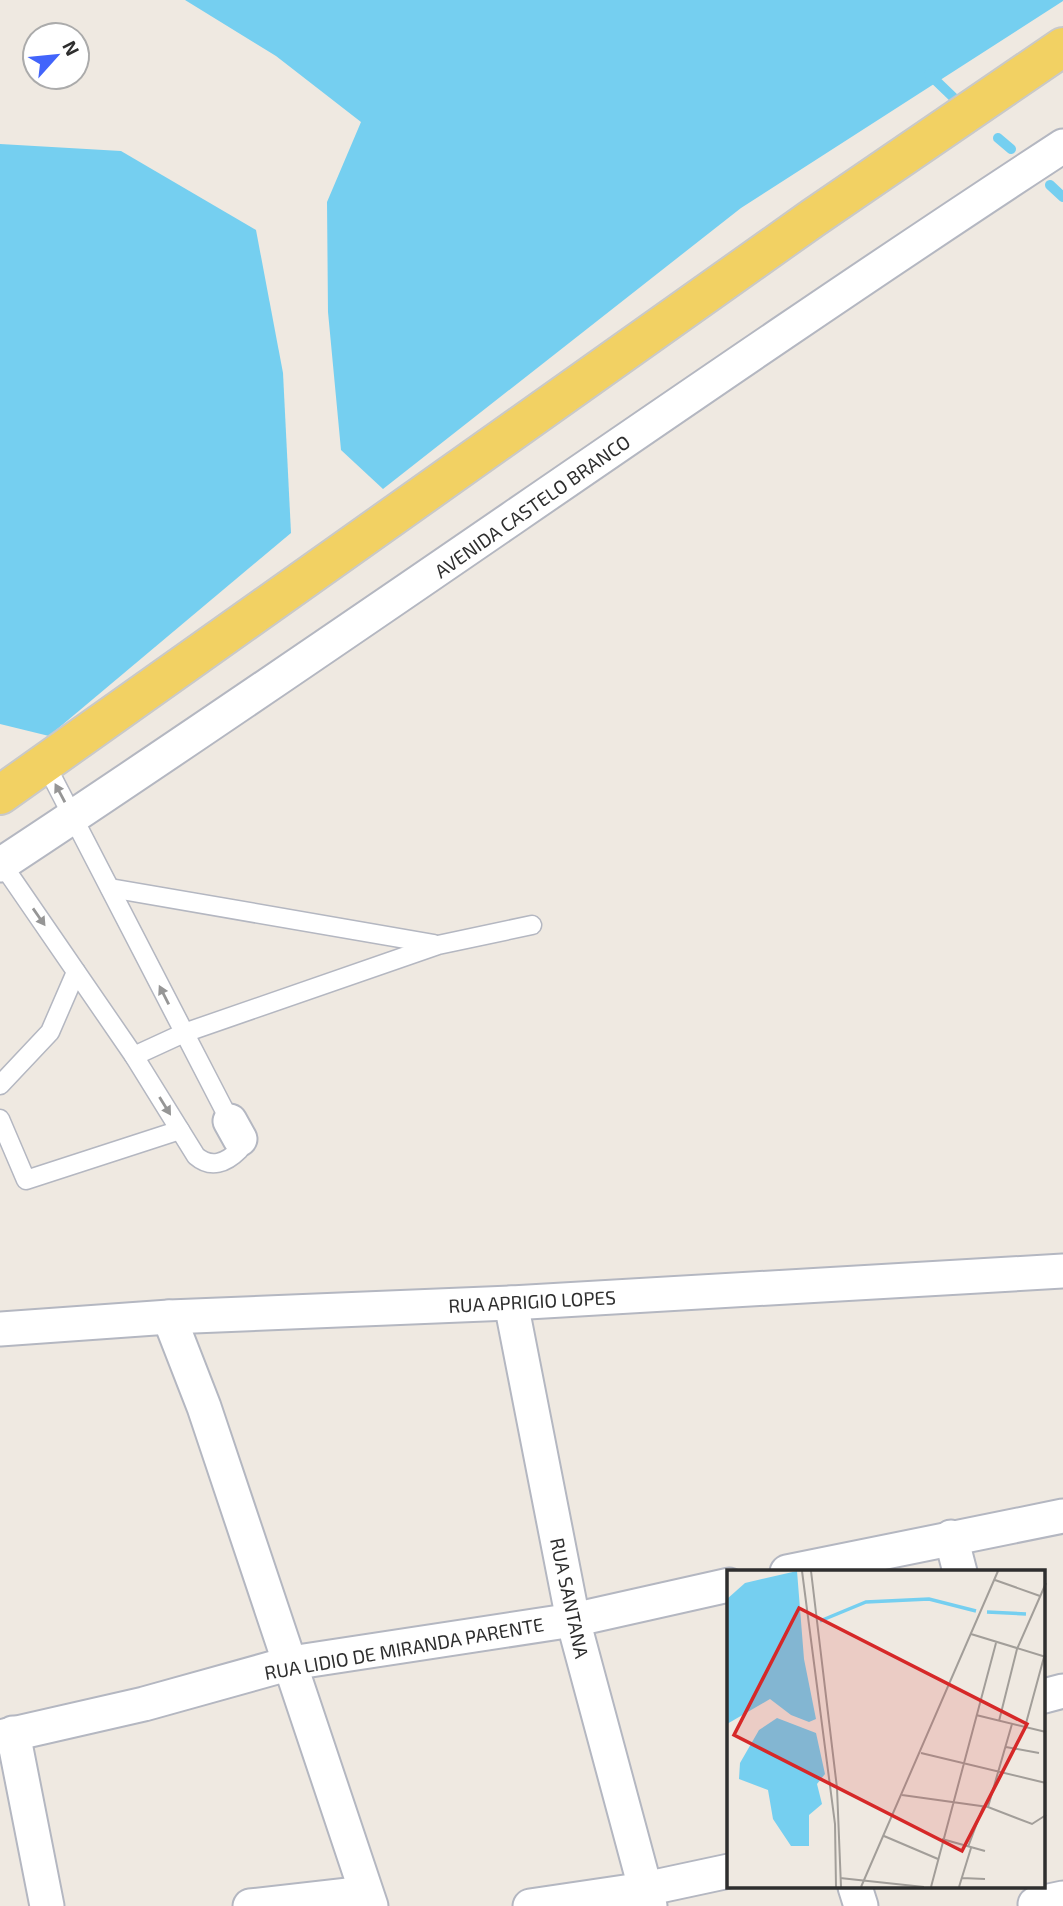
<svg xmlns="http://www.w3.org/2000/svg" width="1063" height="1906" font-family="'Exo 2',sans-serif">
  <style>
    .water { fill: #75cff0 }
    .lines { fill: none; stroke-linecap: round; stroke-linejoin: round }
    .stream { stroke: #75cff0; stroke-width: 10 }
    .service-casing { stroke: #b4b7c1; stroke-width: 21 }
    .minor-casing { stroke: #b4b7c1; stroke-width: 37 }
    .primary-casing { stroke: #c9c9c9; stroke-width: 42 }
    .service { stroke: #fff; stroke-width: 18 }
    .minor { stroke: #fff; stroke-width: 33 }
    .primary { stroke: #f2d163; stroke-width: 38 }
    .oneway { fill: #969696 }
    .labels { text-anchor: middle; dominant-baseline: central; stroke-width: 5; stroke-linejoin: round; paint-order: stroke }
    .street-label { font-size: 19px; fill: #2e2e2e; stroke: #fff }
    .inset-river { fill: none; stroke: #75cff0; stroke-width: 3.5 }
    .inset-road { fill: none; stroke: #a29e99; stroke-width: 2 }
    .view { fill: #d62828; fill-opacity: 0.15; stroke: #d62828; stroke-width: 3.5 }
    .inset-edge { fill: none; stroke: #2e2e2e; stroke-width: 3.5 }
  </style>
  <rect width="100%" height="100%" fill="#efe9e1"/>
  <!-- water -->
  <g class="water">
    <path d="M185 0H1063V1L741 208 383 489 341 450 328 312 327 202 361 122 276 56Z"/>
    <path d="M0 144 121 151 256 230 283 373 291 533 49 736 0 724Z"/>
  </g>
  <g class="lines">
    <!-- stream -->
    <g class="stream">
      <path d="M929 74 955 99"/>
      <path d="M998 138 1011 149"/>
      <path d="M1050 185 1063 197"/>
    </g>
    <defs>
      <g id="service">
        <path d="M46 765 230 1121"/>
        <path d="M0 861 134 1056 196 1156C211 1169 226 1163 239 1150L240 1139"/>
        <path d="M110 888 434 944"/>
        <path d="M134 1056 184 1033 438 945 532 925"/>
        <path d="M0 1085 50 1032 76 972"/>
        <path d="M0 1119 26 1180 180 1130"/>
      </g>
      <g id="minor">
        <path d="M0 865C357 630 705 380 1063 146"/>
        <path d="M230 1121 240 1139"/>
        <path d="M511 1303 573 1620 650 1906"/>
        <path d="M169 1317 204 1407 371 1906"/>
        <path d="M0 1329 169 1317 511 1303 1063 1271"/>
        <path d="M951 1537 960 1572"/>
        <path d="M787 1572 1063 1516"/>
        <path d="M1044 1696 1063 1691"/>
        <path d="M13 1733 47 1906"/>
        <path d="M0 1737 144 1704 291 1663 573 1620 729 1585"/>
        <path d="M855 1887 861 1906"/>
        <path d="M1035 1904 1063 1898"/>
        <path d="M250 1906 366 1893"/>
        <path d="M530 1906 645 1889 729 1871"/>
      </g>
      <path id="primary" d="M0 795 813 218 1063 47"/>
    </defs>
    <!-- service casing -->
    <use href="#service" class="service-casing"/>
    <!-- minor casing -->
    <use href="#minor" class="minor-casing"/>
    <!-- primary casing -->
    <use href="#primary" class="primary-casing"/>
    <!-- service -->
    <use href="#service" class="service"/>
    <!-- minor -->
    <use href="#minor" class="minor"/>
    <!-- primary -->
    <use href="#primary" class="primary"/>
  </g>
  <!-- one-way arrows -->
  <defs><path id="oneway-solid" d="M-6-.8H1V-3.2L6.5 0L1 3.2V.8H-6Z" transform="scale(1.75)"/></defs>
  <g class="oneway">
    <use href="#oneway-solid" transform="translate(60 793) rotate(-118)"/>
    <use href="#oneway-solid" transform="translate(39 917) rotate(55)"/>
    <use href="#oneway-solid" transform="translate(164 995) rotate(-117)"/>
    <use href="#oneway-solid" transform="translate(165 1106) rotate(58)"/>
  </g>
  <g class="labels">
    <!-- street labels -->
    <g class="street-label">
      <text transform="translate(532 506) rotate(-35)">AVENIDA CASTELO BRANCO</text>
      <text transform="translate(532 1301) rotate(-3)">RUA APRIGIO LOPES</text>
      <text transform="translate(570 1598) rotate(78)">RUA SANTANA</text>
      <text transform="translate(404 1648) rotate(-10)">RUA LIDIO DE MIRANDA PARENTE</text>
    </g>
  </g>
  <!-- overview -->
  <g transform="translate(727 1570)">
    <rect width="318" height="318" fill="#efe9e1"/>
    <path d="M70 1 77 89 89 149 82 152 64 145 43 129 0 154V29L18 13ZM50 148 89 163 98 204 90 214 95 234 82 245V276H64L46 249 41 220 12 209 13 193 32 160Z" fill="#75cff0"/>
    <path class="inset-river" d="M260 42 299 44M93 51 139 32 202 29 249 41"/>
    <path class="inset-road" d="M75 1 108 254 109 317M84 1 110 218 114 317M268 10 313 26M244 64 319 87M249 145 319 162M272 151 290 79 319 13M298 157 317 87M279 177 312 183M194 183 319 213M175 225 261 237 305 254 319 245M261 237 285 154M157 266 211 289M215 269 258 281M241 277 256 237M113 308 197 317M235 308 258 309M134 317 271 1M204 317 269 73M232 317 244 278"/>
    <path class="view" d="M72 38 300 154 235 281 7 165Z"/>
    <rect width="318" height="318" class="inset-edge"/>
  </g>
  <!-- north arrow -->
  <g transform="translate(56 56) rotate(63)"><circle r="33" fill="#ffffff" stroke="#ababab" stroke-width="2"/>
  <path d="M0-5L12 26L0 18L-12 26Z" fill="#4264fb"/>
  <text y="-10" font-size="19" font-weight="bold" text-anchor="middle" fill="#2e2e2e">N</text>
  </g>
</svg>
